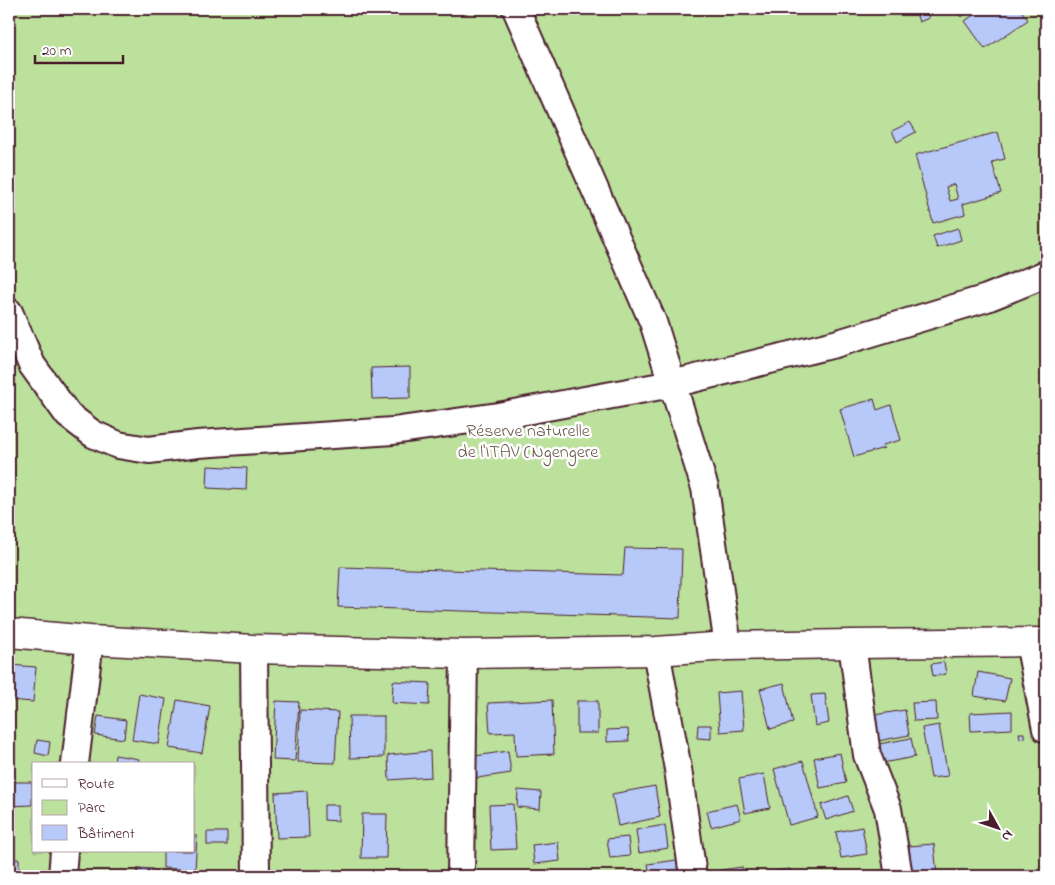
<svg xmlns="http://www.w3.org/2000/svg" width="1055" height="885" font-family="'Indie Flower',sans-serif">
  <style>
    .green { fill: #bbe19c; stroke: #828064; fill-rule: evenodd }
    .building { fill: #b6c9f9; stroke: #4a1f2b; fill-rule: evenodd }
    .lines { fill: none; stroke-linecap: round; stroke-linejoin: round }
    .minor-casing { stroke: #4a1f2b; stroke-width: 30 }
    .tertiary-casing { stroke: #4a1f2b; stroke-width: 31 }
    .minor { stroke: #fff; stroke-width: 26 }
    .tertiary { stroke: #fff; stroke-width: 28 }
    .labels { text-anchor: middle; dominant-baseline: central; stroke-width: 5; stroke-linejoin: round; paint-order: stroke }
    .park-label { font-size: 18px; fill: #6c594d; stroke: #fff }
  </style>
  <rect width="100%" height="100%" fill="#e9effd"/>
  <filter id="ink" filterUnits="userSpaceOnUse"><feTurbulence type="fractalNoise" baseFrequency=".02" numOctaves="2"/><feDisplacementMap in="SourceGraphic" scale="10" xChannelSelector="R" yChannelSelector="G"/><feConvolveMatrix kernelMatrix="1 2 1 2 8 2 1 2 1" color-interpolation-filters="sRGB"/></filter>
  <g filter="url(#ink)">
    <!-- green -->
    <path class="green" d="M9 9H1046V876H9ZM34 764H194V851H34Z"/>
    <!-- building -->
    <g class="building">
      <path d="M920 9H925L929 18 919 22 915 10Z"/>
      <path d="M955 9H974L961 17Z"/>
      <path d="M982 9H1020L1028 20 985 49 965 21Z"/>
      <path d="M910 122 916 132 897 142 892 131Z"/>
      <path d="M998 132 1005 159 992 162 1001 193 963 204 965 214 933 223 915 155ZM954 184 958 199 950 201 946 187Z"/>
      <path d="M958 228 961 240 937 248 933 236Z"/>
      <path d="M1046 299V312L1044 313 1041 301Z"/>
      <path d="M410 367V398L372 399 371 368Z"/>
      <path d="M874 399 877 410 891 405 901 440 883 445 884 448 854 457 840 409Z"/>
      <path d="M208 466 247 468 246 490 207 488Z"/>
      <path d="M625 548 682 549 680 618 338 607 340 567 623 575Z"/>
      <rect x="1043" y="582" width="3" height="41"/>
      <path d="M944 662 946 674 933 676 931 664Z"/>
      <path d="M9 665 36 667 33 702 9 700Z"/>
      <path d="M978 672 1010 678 1005 701 974 696Z"/>
      <path d="M393 681 430 683 429 705 392 703Z"/>
      <path d="M784 683 793 723 770 729 760 689Z"/>
      <path d="M741 691 744 730 720 732 717 693Z"/>
      <path d="M139 694 166 699 159 744 132 740Z"/>
      <path d="M825 694 829 723 815 726 811 695Z"/>
      <path d="M177 700 210 706 202 753 169 748Z"/>
      <path d="M552 700 554 754 516 756 515 732 490 733 488 703Z"/>
      <path d="M276 701 299 702 295 761 273 760Z"/>
      <rect x="577" y="701" width="21" height="32"/>
      <path d="M936 702 937 720 914 721 912 703Z"/>
      <path d="M300 710 338 712 335 763 298 762Z"/>
      <path d="M905 710 909 735 878 741 874 715Z"/>
      <path d="M1012 711V729L971 731 970 713Z"/>
      <path d="M98 716 126 720 124 739 95 735Z"/>
      <path d="M349 716H384V757L350 758Z"/>
      <path d="M698 725H711V739L697 738Z"/>
      <path d="M939 725 948 776 931 778 922 728Z"/>
      <path d="M628 729 629 741 607 742V730Z"/>
      <path d="M1019 733H1024V739L1020 738Z"/>
      <path d="M911 738 915 757 882 763 879 744Z"/>
      <path d="M37 740 50 742 48 756 35 753Z"/>
      <path d="M430 751 431 777 389 780 388 755Z"/>
      <path d="M508 751 511 773 477 778 475 756Z"/>
      <path d="M840 753 846 783 820 788 814 758Z"/>
      <path d="M115 755 139 759 138 764H114Z"/>
      <path d="M803 761 818 817 789 825 774 769Z"/>
      <path d="M764 774 770 808 745 813 739 779Z"/>
      <path d="M9 782H32V805L9 806Z"/>
      <path d="M655 786 660 817 618 826 612 794Z"/>
      <path d="M518 790 541 792 540 809 517 807Z"/>
      <path d="M307 791 309 837 277 838 275 793Z"/>
      <path d="M848 796 853 811 826 820 821 805Z"/>
      <path d="M513 804 516 849 491 850 489 805Z"/>
      <path d="M737 804 741 819 711 827 707 811Z"/>
      <path d="M324 805H338V821L324 820Z"/>
      <path d="M362 814H387L386 858H361Z"/>
      <path d="M665 825 668 848 639 853 636 830Z"/>
      <path d="M862 827 867 854 841 858 836 832Z"/>
      <rect x="207" y="832" width="20" height="13"/>
      <path d="M194 836H197L195 870 163 868V851H194Z"/>
      <path d="M628 837 630 856 610 858 607 839Z"/>
      <path d="M558 842 560 861 534 864 532 845Z"/>
      <path d="M934 844 937 876H912L909 846Z"/>
      <path d="M19 859V874H36V876H9V860Z"/>
      <path d="M677 860 679 876H650L648 864Z"/>
      <path d="M742 867 743 876H722L721 870Z"/>
      <path d="M138 868 153 869V876H137Z"/>
      <path d="M790 869 792 876H754L753 875Z"/>
      <path d="M196 874 227 875V876H196Z"/>
    </g>
    <g class="lines">
      <defs>
        <g id="minor">
          <path d="M516 9 653 322 705 488 728 646"/>
          <path d="M9 312 32 365 68 415 93 434 118 445 149 450 198 444 393 431 498 416 672 384 835 344 987 298 1046 274"/>
          <path d="M1029 642 1046 729"/>
          <path d="M852 644 867 755 888 809 899 876"/>
          <path d="M254 649 256 876"/>
          <path d="M656 651 678 769 693 876"/>
          <path d="M75 764 90 640"/>
          <path d="M62 876 64 851"/>
          <path d="M461 876 464 654"/>
        </g>
        <path id="tertiary" d="M9 633 90 640 254 649 464 654 656 651 728 646 852 644 1046 642"/>
      </defs>
      <!-- minor casing -->
      <use href="#minor" class="minor-casing"/>
      <!-- tertiary casing -->
      <use href="#tertiary" class="tertiary-casing"/>
      <!-- minor -->
      <use href="#minor" class="minor"/>
      <!-- tertiary -->
      <use href="#tertiary" class="tertiary"/>
    </g>
  </g>
  <g class="labels">
    <!-- park labels -->
    <g class="park-label">
      <text x="528" y="432">Réserve naturelle<tspan x="528" dy="21">de l'ITAV (Ngengere</tspan></text>
    </g>
  </g>
  <!-- margin -->
  <rect width="1055" height="885" fill="none" stroke="#fff" stroke-width="30"/>
  <rect x="15" y="15" width="1025" height="855" fill="none" stroke="#4a1f2b" stroke-width="2" filter="url(#ink)"/>
  <!-- legend -->
  <rect x="32" y="762" width="162" height="90" fill="#ffffff" stroke="#b7a5aa"/>
  <rect x="42" y="779" width="25" height="8" fill="#ffffff" stroke="#b7a5aa"/>
  <text x="78" y="788" font-size="15" fill="#4a1f2b">Route</text>
  <rect x="42" y="800" width="25" height="15" fill="#bbe19c" stroke="#b7a5aa"/>
  <text x="78" y="812" font-size="15" fill="#4a1f2b">Parc</text>
  <rect x="42" y="825" width="25" height="15" fill="#b6c9f9" stroke="#b7a5aa"/>
  <text x="78" y="838" font-size="15" fill="#4a1f2b">Bâtiment</text>
  <!-- north arrow -->
  <g transform="translate(998 828) rotate(130)" stroke="#ffffff" stroke-width="4" paint-order="stroke">
  <path d="M0-4L9 19L0 12L-9 19Z" fill="#4a1f2b"/>
  <text y="-8" font-size="14" font-weight="bold" text-anchor="middle" fill="#4a1f2b">N</text>
  </g>
  <!-- scale -->
  <path d="M35 55v8h88v-8" fill="none" stroke="#4a1f2b" stroke-width="2.5"/>
  <text x="42" y="55" font-size="15" fill="#4a1f2b" stroke="#ffffff" stroke-width="4" paint-order="stroke">20 m</text>
</svg>
